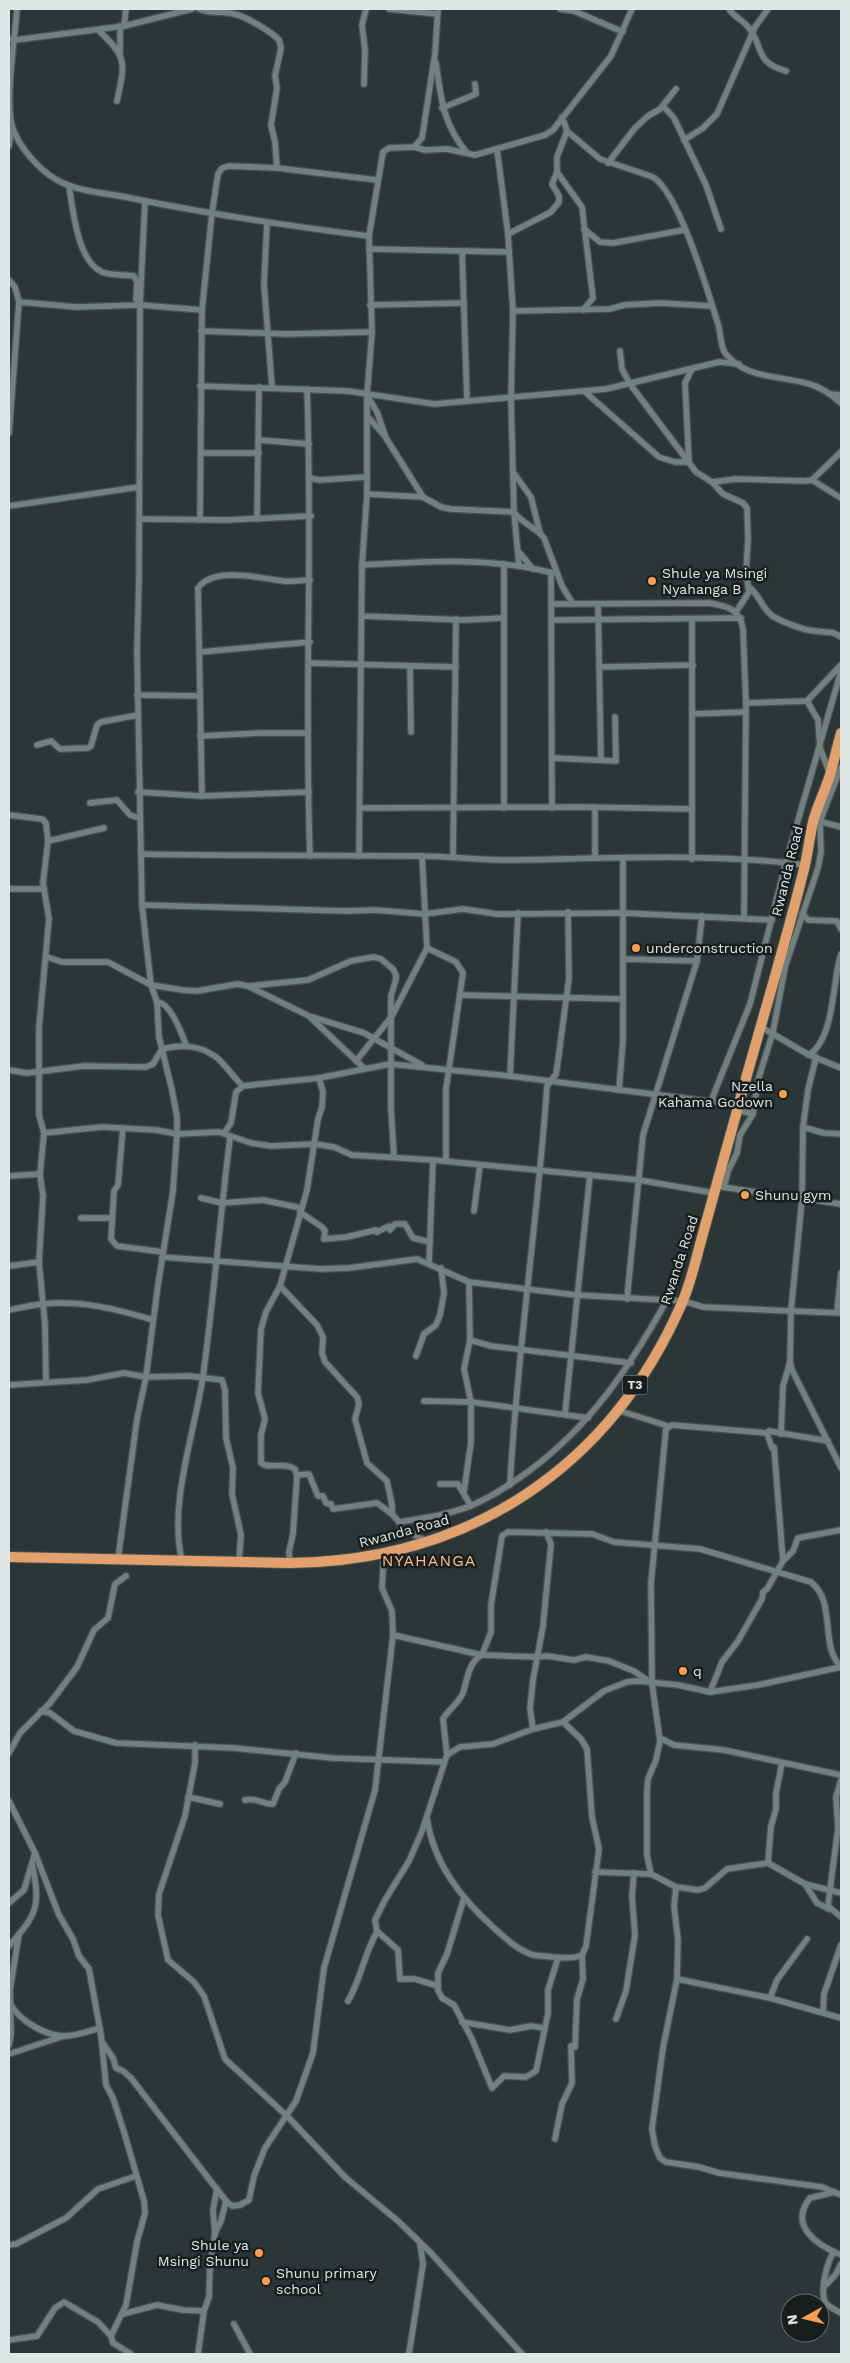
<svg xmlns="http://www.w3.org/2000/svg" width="850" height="2363" font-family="'Work Sans',sans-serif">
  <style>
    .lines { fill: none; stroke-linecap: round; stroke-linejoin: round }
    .street-casing { stroke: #485252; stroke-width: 8 }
    .highway-casing { stroke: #485252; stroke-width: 12 }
    .street { stroke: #72807f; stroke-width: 5.5 }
    .highway { stroke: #e2a06c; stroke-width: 10 }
    .poi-dot { fill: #fa9f4f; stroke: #181d1d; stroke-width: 2 }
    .labels { text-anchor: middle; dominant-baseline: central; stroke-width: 5; stroke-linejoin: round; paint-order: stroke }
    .shield { fill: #181d1d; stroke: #a3aaaa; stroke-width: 1 }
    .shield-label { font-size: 12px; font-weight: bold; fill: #dee6e6 }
    .poi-label { font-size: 14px; fill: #dee6e6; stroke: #181d1d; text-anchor: start }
    .street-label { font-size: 14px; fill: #dee6e6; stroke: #181d1d }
    .quarter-label { font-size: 16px; letter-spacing: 1px; fill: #fdbc89; stroke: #181d1d }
  </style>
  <rect width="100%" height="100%" fill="#2b3737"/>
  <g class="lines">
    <defs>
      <g id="street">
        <path d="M17 9C15 38 5 99 12 126 18 146 39 170 57 180 78 192 107 193 130 198 209 214 289 226 369 236"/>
        <path d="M199 9C211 14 222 11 234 14 245 16 272 32 279 40L281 48 275 76 277 88 271 125 275 142 277 168"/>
        <path d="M389 9 437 14"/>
        <path d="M560 9 574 11 623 32"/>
        <path d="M729 9C734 17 743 20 749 28 764 47 754 62 786 71"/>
        <path d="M124 26 126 9"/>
        <path d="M98 30C128 57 125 63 117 101"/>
        <path d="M9 39 15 40 124 26 192 9"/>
        <path d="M120 52V26"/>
        <path d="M436 63C441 99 443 124 467 153"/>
        <path d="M364 84 365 50 362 25 366 9"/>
        <path d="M663 106 674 118 706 185 721 229"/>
        <path d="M442 108 476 94 475 84"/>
        <path d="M562 117 567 131 600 159 653 177C679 193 708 292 718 324 721 333 720 345 725 353 746 380 781 375 809 384 821 387 832 395 841 403"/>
        <path d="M684 140 703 128 717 114 755 27 768 9"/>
        <path d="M9 146 12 126"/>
        <path d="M414 147 425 150 447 149 475 155 545 135 553 130 611 56 632 9"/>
        <path d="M497 149 508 234 513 311 511 398 514 512 519 566"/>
        <path d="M608 163 635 128 648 116 660 109 676 89"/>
        <path d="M557 172 582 207 593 298 583 310"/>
        <path d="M69 186C73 209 77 261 102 272 112 276 124 274 134 276L137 282 136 299 140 305 202 310"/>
        <path d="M267 223 264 284 272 387"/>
        <path d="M584 229 600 242 613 243 684 230"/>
        <path d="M508 234 551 212 559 202V196L552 184 557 172V157L567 131"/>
        <path d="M369 249 509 252"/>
        <path d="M462 251 467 400"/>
        <path d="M9 280 15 287 19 302 9 433"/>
        <path d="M19 302 76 307 140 305"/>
        <path d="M370 305 464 303"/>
        <path d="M513 311 610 309 624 305 660 303 711 306"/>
        <path d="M201 331 287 334 372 332"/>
        <path d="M620 351 622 369 630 384 696 472 712 482 736 479 805 481 812 480 841 452"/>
        <path d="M200 386 348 391 434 404 606 389 719 362 739 364"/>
        <path d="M307 389C313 544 304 700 310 856"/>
        <path d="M584 391 659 457 675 462H689L685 383 692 369"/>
        <path d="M830 394 841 395"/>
        <path d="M368 397 377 412 386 438 423 497"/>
        <path d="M367 416 385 436"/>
        <path d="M259 440 309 444"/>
        <path d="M201 453H259"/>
        <path d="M513 472 531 497 540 533"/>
        <path d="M309 478 320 480 367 477"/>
        <path d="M812 480 841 498"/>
        <path d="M712 482 723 494 743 503 747 508 748 539 746 572 749 592 736 612"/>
        <path d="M367 494 423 497 441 507 450 509 514 512C522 524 536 527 544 538L562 586 573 604"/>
        <path d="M9 506 139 487"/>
        <path d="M140 519 227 520 311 516"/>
        <path d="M257 519 259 387"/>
        <path d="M200 520 202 310 212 213 218 174 222 168 229 166 277 168 377 180"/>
        <path d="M518 551 533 569"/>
        <path d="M504 564V808"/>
        <path d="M362 565C425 561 491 557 553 573"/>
        <path d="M551 573 552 808"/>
        <path d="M749 587C760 595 762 610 774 617 785 623 803 630 815 631 826 633 832 630 841 637"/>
        <path d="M552 604 709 603C727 606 740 609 743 629L746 703 744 917"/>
        <path d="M598 604 601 760"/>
        <path d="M362 616 463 620 503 618"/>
        <path d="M552 620 741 618"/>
        <path d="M200 652 310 642"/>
        <path d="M309 663 456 667"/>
        <path d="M410 666 411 732"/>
        <path d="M599 667 693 665"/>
        <path d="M137 695 200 696"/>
        <path d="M807 701 818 720 820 748 830 774"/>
        <path d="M746 703 807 701 841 665"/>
        <path d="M692 714 746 712"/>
        <path d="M200 736 260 733H307"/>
        <path d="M37 745 51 741 60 749 88 748 91 746 97 725 101 722 138 715"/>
        <path d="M552 758 616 761 615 717"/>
        <path d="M138 792 202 796 309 792"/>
        <path d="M202 796 198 588C214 566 260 578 283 581 292 582 301 580 310 580"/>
        <path d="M90 803 117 800 130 815 139 818"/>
        <path d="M595 807V857"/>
        <path d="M360 808 583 807 691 809"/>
        <path d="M9 815 42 819 46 823 48 841 43 883 49 919 39 1027V1115L44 1133"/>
        <path d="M818 821 841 827"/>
        <path d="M48 841 104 828"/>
        <path d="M141 854C234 856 327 855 420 856 448 856 476 860 503 860 603 859 705 852 805 865"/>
        <path d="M359 856 362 565 367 494V395L372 332 369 236 383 152 389 148 414 147 422 138 435 54 438 9"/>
        <path d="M422 856 427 948 456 962 463 973 446 1089V1161"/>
        <path d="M453 856 456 619"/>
        <path d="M692 859V619"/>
        <path d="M9 889H44"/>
        <path d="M142 905 346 911 375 910 424 914 463 909 497 914 623 913 772 920"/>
        <path d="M802 913 808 920 837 921 841 929"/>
        <path d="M47 957 62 962H108L151 985 182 990 197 991 238 984 248 986 309 1016 364 1033 422 1065"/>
        <path d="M623 959 697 961"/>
        <path d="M250 986 308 980 351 961 374 957 381 959 393 969 396 975V979L391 996V1109L394 1157"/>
        <path d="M460 995 623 999"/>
        <path d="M157 1002C170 1002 182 1034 186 1045"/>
        <path d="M311 1018 364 1068"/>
        <path d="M761 1027 809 1055 841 1068"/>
        <path d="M809 1055C835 1038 832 982 841 954"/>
        <path d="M816 1057 808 1090 803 1127 802 1199 791 1311 841 1313"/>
        <path d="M356 1061 392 1016 427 948"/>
        <path d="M9 1070 27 1073 84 1066 146 1067 153 1064 162 1049C179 1044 200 1045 216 1057 226 1065 233 1077 243 1086"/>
        <path d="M510 1076 518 913"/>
        <path d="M619 1090 623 1040V859"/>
        <path d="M711 1101 750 1004 786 862 841 671"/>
        <path d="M737 1110 753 1114"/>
        <path d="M803 1127 824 1133 841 1134"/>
        <path d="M123 1128 118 1185 114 1191 111 1239 117 1246 163 1252"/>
        <path d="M224 1133 231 1123 236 1092 243 1086 319 1078 390 1064 510 1076 739 1105"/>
        <path d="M9 1176 40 1174"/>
        <path d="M722 1187 841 1204"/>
        <path d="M724 1187 728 1171 737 1153 740 1135 753 1114 758 1080 773 1032 785 967 818 868 821 852 820 821 841 767"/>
        <path d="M201 1198 222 1203 263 1200 301 1208"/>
        <path d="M474 1211 480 1165"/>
        <path d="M300 1212 322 1227 325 1231 324 1239 347 1237 376 1230 377 1232 389 1226 390 1230 395 1224H405L413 1238 430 1242"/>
        <path d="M81 1218H112"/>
        <path d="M162 1257 321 1269 349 1268 417 1259 469 1282 576 1295 683 1301 703 1307 791 1311 790 1362 792 1370 841 1468"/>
        <path d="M429 1263 433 1160"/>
        <path d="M9 1266 39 1262"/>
        <path d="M280 1286 317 1325 323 1337 322 1353 325 1362 357 1397 359 1404 355 1419 367 1463 387 1481 392 1505V1514L399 1522C420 1519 451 1514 470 1506 491 1498 511 1484 529 1471 592 1424 629 1368 667 1300"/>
        <path d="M627 1299 643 1135 697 961 702 916"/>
        <path d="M9 1310C20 1308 31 1305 43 1304 80 1300 117 1309 153 1320"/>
        <path d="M837 1312 841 1273"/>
        <path d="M470 1340 491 1346 631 1363"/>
        <path d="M416 1356 424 1334 436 1325 440 1315 444 1293 441 1268"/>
        <path d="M46 1381 45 1324 39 1262 43 1196 40 1174 44 1133 102 1127 156 1130 177 1134 219 1132 251 1143 271 1146 315 1144 334 1147 352 1155 433 1160 639 1180 714 1193"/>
        <path d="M9 1385 87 1380 124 1373 146 1377 189 1376 222 1380 225 1390 226 1438 233 1468 232 1494 241 1535 239 1561"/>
        <path d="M424 1401 471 1402 588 1418"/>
        <path d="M617 1410 668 1426"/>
        <path d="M565 1414 590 1175"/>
        <path d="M781 1434 783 1386 790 1362"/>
        <path d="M297 1475 309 1474 318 1496H323L326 1503 331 1504 333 1509 377 1503 392 1514"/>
        <path d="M440 1484H458L471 1506"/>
        <path d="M510 1485C517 1351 538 1219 547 1086L556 1074 557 1068 569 978 568 912"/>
        <path d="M464 1491 471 1442V1402L464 1369 470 1340 469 1282"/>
        <path d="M399 1522 402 1528 426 1541"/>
        <path d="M118 1559 137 1419 146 1377 158 1285 173 1191 177 1134V1117L172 1090 159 1037 157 1002 151 985 142 905 137 651 139 578 140 305 145 201"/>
        <path d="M182 1560C168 1506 195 1431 203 1376 214 1297 220 1217 230 1138"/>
        <path d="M783 1561 793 1551 798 1538 841 1530"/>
        <path d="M290 1563 289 1552 293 1534 297 1476 295 1469C282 1461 270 1470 261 1463V1435L265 1419 258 1393 261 1329 266 1312 280 1286 307 1190 318 1119 322 1107 323 1092 319 1078"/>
        <path d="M393 1635 482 1655 536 1657 547 1656 574 1660 586 1657 609 1661 634 1671 650 1682"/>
        <path d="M710 1692 722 1662 738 1641 762 1599 763 1592 767 1589 783 1561 774 1447 772 1448 767 1433"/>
        <path d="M41 1711 50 1713 74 1731 116 1743 234 1748 332 1758 443 1762"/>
        <path d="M533 1729 530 1708 533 1680 543 1626 551 1544 546 1532"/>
        <path d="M660 1738 674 1745 724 1750 841 1775"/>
        <path d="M195 1745V1763L185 1816 159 1894 158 1915 168 1960 194 1982 204 1996 225 2059 287 2116 346 2178 398 2221 431 2253 522 2354"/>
        <path d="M9 1753 20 1733 50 1703 77 1667 94 1630 108 1618 115 1584 126 1576"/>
        <path d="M447 1755 443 1719C448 1710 459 1703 463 1693 467 1680 469 1661 482 1655L491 1632V1605L502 1536 508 1532 592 1534 614 1542 700 1549 811 1582C837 1603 819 1645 841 1667"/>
        <path d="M841 1780 836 1797 838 1828 828 1906 841 1917"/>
        <path d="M188 1797 220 1804"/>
        <path d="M245 1800C258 1797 263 1805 273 1804L279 1789 285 1782 296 1753"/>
        <path d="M9 1801 35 1853 59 1915 73 1939 79 1956 89 1969 101 2035 106 2085 113 2098 124 2132 144 2201 145 2213 137 2242 126 2305 111 2336 113 2343 131 2354"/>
        <path d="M427 1819C434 1865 462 1899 495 1929 506 1939 518 1950 533 1955 539 1956 546 1956 552 1957 561 1958 574 1959 582 1955"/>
        <path d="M768 1863 771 1826 776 1809V1793L782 1763"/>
        <path d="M595 1872 651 1874 676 1887 698 1890 705 1888 727 1869 768 1863 805 1884 841 1893"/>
        <path d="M651 1874 647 1855V1791L648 1779 656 1760 660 1741 652 1683 651 1583 666 1429 672 1425 767 1433 769 1431 828 1441"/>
        <path d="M805 1884 817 1903 829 1909"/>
        <path d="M676 1887 674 1906 678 1940 677 1979 663 2048 652 2129 655 2146 660 2158 666 2162 699 2167 719 2173 822 2187 841 2195"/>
        <path d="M464 1898 447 1954 438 1973V1990L442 1998 454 2005 472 2039 492 2088 504 2076 526 2077 536 2071 548 2013V1990L558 1958"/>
        <path d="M9 1903 24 1890 35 1853"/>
        <path d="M9 1946C37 1914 41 1907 32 1864"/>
        <path d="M677 1979 770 1998 841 2018"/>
        <path d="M438 1986 415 1979H400L398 1950 377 1931 375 1920 385 1900 409 1861 422 1831 447 1755 460 1747 493 1744 533 1729 563 1722 604 1691 627 1682 637 1681 678 1685 710 1692 758 1685 841 1667"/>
        <path d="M770 1998 777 1980 807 1939"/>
        <path d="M348 2001C361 1979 364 1954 377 1932"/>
        <path d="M11 2005C20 2021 46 2036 64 2036 76 2036 89 2031 100 2028"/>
        <path d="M823 2012 824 1994 841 1945"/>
        <path d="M616 2019 626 1991 635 1935 632 1896 634 1873"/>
        <path d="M462 2022 510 2030 531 2026 544 2028"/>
        <path d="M102 2042 113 2058 116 2068 123 2071 131 2078 226 2201 232 2206 240 2205 249 2200 254 2176 265 2148 296 2101 313 2053 324 1968 375 1790 393 1635 392 1611 382 1588 384 1554"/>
        <path d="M9 2045 11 2034 10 1990 19 1934"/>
        <path d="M9 2054 64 2036"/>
        <path d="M555 2139 562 2104 572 2083 571 2046 575 2047 577 1999 583 1979 582 1955 586 1946 599 1849 592 1817 587 1749 581 1739 563 1722"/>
        <path d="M835 2192 810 2198C788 2226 817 2245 841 2255"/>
        <path d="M215 2233 221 2221 226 2201"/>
        <path d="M9 2245 16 2244 66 2218 98 2189 136 2176"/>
        <path d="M834 2252C827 2261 820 2290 825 2302 828 2307 836 2310 841 2313"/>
        <path d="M825 2286 836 2274 841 2264"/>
        <path d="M123 2314 157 2305 183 2310 204 2311"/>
        <path d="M234 2324 250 2354"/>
        <path d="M9 2340 37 2336 55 2308 64 2302 98 2322 111 2336"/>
        <path d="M198 2354 204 2311 209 2297 210 2267 215 2233 213 2210 217 2189"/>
        <path d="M409 2354 423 2264 420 2243"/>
      </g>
      <path id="highway" d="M9 1557 290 1563C469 1561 610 1468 682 1303 692 1280 697 1254 704 1230 718 1181 731 1131 745 1082 765 1010 787 938 805 865 808 851 810 836 813 822 817 806 825 791 830 775 834 761 837 747 841 733"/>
    </defs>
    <!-- street casing -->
    <use href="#street" class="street-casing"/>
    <!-- highway casing -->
    <use href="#highway" class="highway-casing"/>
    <!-- street -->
    <use href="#street" class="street"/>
    <!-- highway -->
    <use href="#highway" class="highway"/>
  </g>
  <!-- markers -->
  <g class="poi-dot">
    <circle cx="652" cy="581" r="5"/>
    <circle cx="636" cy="948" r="5"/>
    <circle cx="783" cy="1094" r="5"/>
    <circle cx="745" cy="1195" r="5"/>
    <circle cx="683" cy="1671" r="5"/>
    <circle cx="259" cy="2253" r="5"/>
    <circle cx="266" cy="2281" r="5"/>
  </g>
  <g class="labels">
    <!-- shield labels -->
    <rect class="shield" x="622.5" y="1375.5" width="25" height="19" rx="4"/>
    <g class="shield-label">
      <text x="635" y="1385">T3</text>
    </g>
    <!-- poi labels -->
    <g class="poi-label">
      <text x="662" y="573">Shule ya Msingi<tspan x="662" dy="16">Nyahanga B</tspan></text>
      <text x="646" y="948">underconstruction</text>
      <text x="773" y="1086" text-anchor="end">Nzella<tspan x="773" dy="16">Kahama Godown</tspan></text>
      <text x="755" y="1195">Shunu gym</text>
      <text x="693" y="1671">q</text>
      <text x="249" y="2245" text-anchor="end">Shule ya<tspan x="249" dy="16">Msingi Shunu</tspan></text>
      <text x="276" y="2273">Shunu primary<tspan x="276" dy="16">school</tspan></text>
    </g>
    <!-- street labels -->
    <g class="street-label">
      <text transform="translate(787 871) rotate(-76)">Rwanda Road</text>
      <text transform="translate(679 1260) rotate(-72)">Rwanda Road</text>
      <text transform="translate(404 1531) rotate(-15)">Rwanda Road</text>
    </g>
    <!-- quarter labels -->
    <g class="quarter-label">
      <text x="429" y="1560">NYAHANGA</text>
    </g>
  </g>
  <!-- border -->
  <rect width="850" height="2363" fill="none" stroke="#dee6e6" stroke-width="20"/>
  <!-- north arrow -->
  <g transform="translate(805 2318) rotate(262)"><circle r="24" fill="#181d1d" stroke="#676d6d"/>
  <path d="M0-4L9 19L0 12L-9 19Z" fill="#fa9f4f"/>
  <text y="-8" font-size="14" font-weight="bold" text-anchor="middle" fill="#dee6e6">N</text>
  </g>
</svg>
